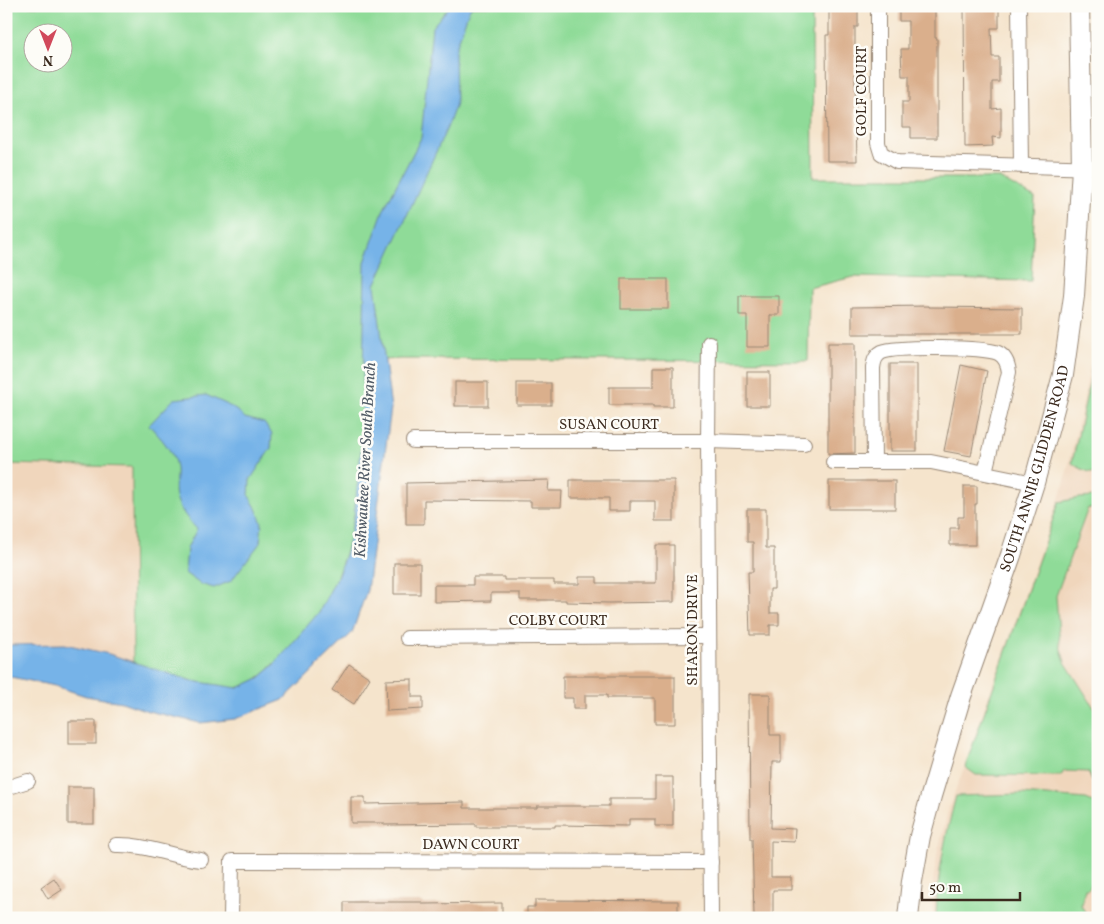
<svg xmlns="http://www.w3.org/2000/svg" width="1104" height="924" font-family="Vollkorn,serif">
  <style>
    .built { fill: #f0d6bc }
    .green { fill: #8fdb98; stroke: #65825b; fill-rule: evenodd }
    .water { fill: #76b3e8; stroke: #586e83 }
    .building { fill: #daaf8c }
    .lines { fill: none; stroke-linecap: round; stroke-linejoin: round }
    .street-casing { stroke: #988775; stroke-width: 16 }
    .secondary-casing { stroke: #988775; stroke-width: 22 }
    .street { stroke: #fff; stroke-width: 14 }
    .secondary { stroke: #fff; stroke-width: 20 }
    .labels { text-anchor: middle; dominant-baseline: central; stroke-width: 5; stroke-linejoin: round; paint-order: stroke }
    .street-label { font-size: 15px; fill: #3b2a1e; stroke: #fdfcf7 }
    .water-label { font-size: 16px; font-style: italic; fill: #505a65; stroke: #fdfcf7 }
  </style>
  <rect width="100%" height="100%" fill="#fdfcf7"/>
  <filter id="ink" filterUnits="userSpaceOnUse"><feTurbulence type="fractalNoise" baseFrequency=".02" numOctaves="2"/><feDisplacementMap in="SourceGraphic" scale="10" xChannelSelector="R" yChannelSelector="G"/><feConvolveMatrix kernelMatrix="1 2 1 2 8 2 1 2 1" color-interpolation-filters="sRGB"/></filter>
  <filter id="wash" filterUnits="userSpaceOnUse"><feTurbulence type="fractalNoise" baseFrequency=".0096" numOctaves="4" result="noise"/><feDisplacementMap in="SourceGraphic" scale="20" xChannelSelector="R" yChannelSelector="G"/><feGaussianBlur stdDeviation="1.12" result="paint"/><feColorMatrix in="noise" values="0 0 0 0 0 0 0 0 0 0 0 0 0 0 0 0 0 1.4 0 .05"/><feComposite in="paint" operator="in"/></filter>
  <g filter="url(#wash)">
    <rect width="100%" height="100%" fill="#f5e4cc"/>
    <!-- built -->
    <g class="built">
      <path d="M1098 321V918H933V881L938 850 950 804 969 756 986 703 1064 484 1083 403Z"/>
      <path d="M6 464 132 467 133 663 109 654 65 644 6 645Z"/>
    </g>
    <!-- green -->
    <g class="green">
      <path d="M6 6H812L813 178H999L1035 198 1031 281 853 277 809 288 808 361 401 359 365 361C362 445 365 538 319 612 311 624 301 634 292 644 277 661 263 680 240 687 221 693 154 669 133 663L132 467 6 464ZM32 32H62V62H32Z"/>
      <path d="M1098 329V473C1087 473 1080 468 1072 463L1090 380Z"/>
      <path d="M1095 497 1098 499V509L1088 508 1056 596 1060 646 1065 662 1098 714V784L1092 781 1088 772 1064 771 1061 776H1057L976 775 965 767 1059 502 1080 498Z"/>
      <path d="M1022 794 1086 799 1098 804V863L1090 887 1088 889H1085L1081 905 1085 912V918H936C937 876 945 837 956 796Z"/>
    </g>
    <!-- water -->
    <g class="water">
      <path d="M6 6H13L11 40 6 58Z"/>
      <path d="M450 6H472L469 10 455 51 456 104 447 128 375 285 391 408 367 590 352 633 283 700 235 719 200 723 148 711 122 702 86 696 55 686 6 676V645L65 644 109 654 192 681 238 688 259 678 273 666 319 612 338 575 347 549 354 517 362 441 365 262 383 211 421 138 432 27Z"/>
      <path d="M206 395 226 404 239 412 245 418 264 423 272 434 271 448 250 480 249 496 255 506 262 523 260 543 231 581 214 588 200 584 185 573 187 548 197 529C186 518 175 504 175 488 176 475 178 469 173 457 168 445 157 434 149 425L174 399Z"/>
    </g>
    <g id="blocks">
      <!-- building -->
      <g class="building">
        <path d="M829 6H858V27H855V79L857 161H827L826 35H829Z"/>
        <path d="M899 6H935V38H937V138H911V127H902V102H909V76H902L901 49H908V21H899Z"/>
        <path d="M964 6H999V28H991L992 57H999V82H992V109L1001 108V138L992 137 993 146 965 147Z"/>
        <rect x="621" y="279" width="47" height="30"/>
        <path d="M739 296H779V315H770V347H747V315H739Z"/>
        <path d="M929 306V307L1022 308V334H852V307Z"/>
        <path d="M828 343H855V453L828 454Z"/>
        <rect x="890" y="364" width="27" height="87"/>
        <path d="M961 365 987 371 971 456 944 451Z"/>
        <path d="M653 367H673V407H653V405H609V387H653Z"/>
        <rect x="747" y="372" width="23" height="34"/>
        <rect x="455" y="382" width="33" height="24"/>
        <rect x="517" y="383" width="34" height="22"/>
        <path d="M549 480 548 491H562L561 507H531V501L424 500V524H406V483Z"/>
        <path d="M570 480H674V521H655V501H630V511H609V498H570Z"/>
        <rect x="829" y="481" width="66" height="28"/>
        <path d="M964 486H977V504H975V545H950V528H958V517H964Z"/>
        <path d="M747 509H766V548H774V589H770V613H779V625H770V635H750L748 572H753V542H747Z"/>
        <path d="M656 545H674V602L609 603 566 602V600H520V593H491V601L434 602V585H473V577H504V580H554V584H579V577H597V583H656Z"/>
        <rect x="394" y="563" width="26" height="31"/>
        <path d="M349 664 370 678 354 704 332 690Z"/>
        <path d="M563 676H675V724H655V698H607V695H585V709H573V698H563Z"/>
        <path d="M412 679V697H423V709L387 711 386 680Z"/>
        <path d="M749 694H770V735H781V762H772L771 828 795 829 794 842 771 841V877H791V890H773V918L754 916 752 839H750Z"/>
        <rect x="69" y="721" width="27" height="23"/>
        <path d="M655 777H673V826H655V819H629V826L555 825V827H476V824L384 825V823H351V797H365V804L464 802V808H537V806H609V799H655Z"/>
        <rect x="68" y="787" width="26" height="37"/>
        <path d="M54 878 62 890 48 899 41 887Z"/>
        <path d="M535 900 678 901V918H527V907H535Z"/>
        <path d="M344 902H423V904L502 903V918H344Z"/>
      </g>
    </g>
  </g>
  <g filter="url(#ink)">
    <use href="#blocks" fill-opacity="0" stroke="#988775" stroke-width="1"/>
    <g class="lines">
      <defs>
        <g id="street">
          <path d="M878 6V143L881 153 897 162 1098 168"/>
          <path d="M1019 6 1021 165"/>
          <path d="M709 343 708 441 711 918"/>
          <path d="M413 441H708L804 444"/>
          <path d="M833 462H931L1034 483"/>
          <path d="M874 462 873 368C874 361 875 356 882 352 897 346 983 347 998 353 1006 357 1008 364 1009 372L985 472"/>
          <path d="M407 638 709 636"/>
          <path d="M6 788 28 781"/>
          <path d="M116 845C148 844 170 857 201 860"/>
          <path d="M231 918 232 861 711 862"/>
        </g>
        <g id="secondary">
          <path id="s1" d="M908 918 912 881 920 836 931 796 961 696 1011 555 1034 483 1063 375 1074 296 1082 168 1079 6"/>
        </g>
      </defs>
      <!-- street casing -->
      <use href="#street" class="street-casing"/>
      <!-- secondary casing -->
      <use href="#secondary" class="secondary-casing"/>
      <!-- street -->
      <use href="#street" class="street"/>
      <!-- secondary -->
      <use href="#secondary" class="secondary"/>
    </g>
  </g>
  <g class="labels">
    <!-- street labels -->
    <g class="street-label">
      <text transform="translate(862 91) rotate(-90)">GOLF COURT</text>
      <text x="609" y="425">SUSAN COURT</text>
      <text stroke="none"><textPath href="#s1" startOffset="468">SOUTH ANNIE GLIDDEN ROAD</textPath></text>
      <text x="558" y="621">COLBY COURT</text>
      <text transform="translate(693 630) rotate(-90)">SHARON DRIVE</text>
      <text x="471" y="845">DAWN COURT</text>
    </g>
    <!-- water labels -->
    <g class="water-label">
      <text transform="translate(366 460) rotate(-87)">Kishwaukee River South Branch</text>
    </g>
  </g>
  <!-- margin -->
  <rect width="1104" height="924" fill="none" stroke="#fdfcf7" stroke-width="25"/>
  <!-- north arrow -->
  <g transform="translate(48 48) rotate(180)"><circle r="24" fill="#fdfcf7" stroke="#afa8a0"/>
  <path d="M0-4L9 19L0 12L-9 19Z" fill="#d1495b"/>
  <text y="-8" font-size="14" font-weight="bold" text-anchor="middle" fill="#3b2a1e">N</text>
  </g>
  <!-- scale -->
  <path d="M922 892v8h98v-8" fill="none" stroke="#3b2a1e" stroke-width="2.5"/>
  <text x="929" y="892" font-size="15" fill="#3b2a1e" stroke="#fdfcf7" stroke-width="4" paint-order="stroke">50 m</text>
</svg>
